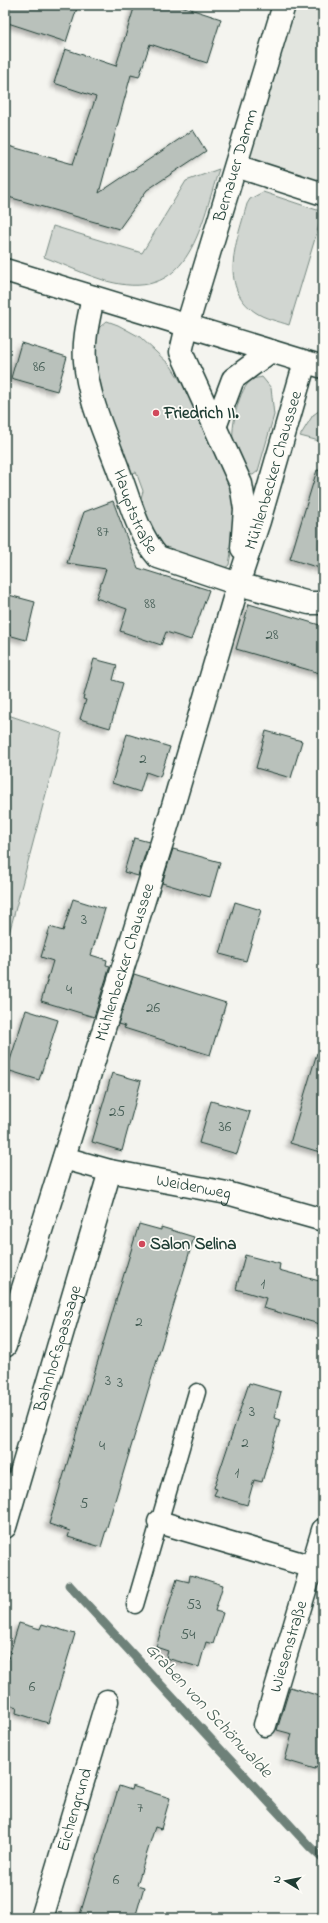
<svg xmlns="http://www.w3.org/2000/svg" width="328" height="1923" font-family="'Indie Flower',sans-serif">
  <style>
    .built { fill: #e2e5df }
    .green { fill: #d1d6d1; stroke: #788a82 }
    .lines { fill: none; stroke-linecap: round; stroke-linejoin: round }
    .stream { stroke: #6e8179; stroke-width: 9 }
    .building { fill: #b9c1bb; stroke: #1f3d34; filter: url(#shadow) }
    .lane-casing { stroke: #1f3d34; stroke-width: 19 }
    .street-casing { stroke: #1f3d34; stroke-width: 25 }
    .secondary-casing { stroke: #1f3d34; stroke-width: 25 }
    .lane { stroke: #fdfcf7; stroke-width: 16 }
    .street { stroke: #fdfcf7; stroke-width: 22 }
    .secondary { stroke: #fdfcf7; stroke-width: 22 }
    .poi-dot { fill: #d1495b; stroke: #fdfcf7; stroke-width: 1.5 }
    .labels { text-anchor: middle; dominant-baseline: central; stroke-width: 3.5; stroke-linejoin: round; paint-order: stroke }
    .number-label { font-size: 15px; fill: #465e56 }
    .street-label { font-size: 17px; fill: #1f3d34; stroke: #fdfcf7 }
    .poi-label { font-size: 17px; font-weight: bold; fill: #1f3d34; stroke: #fdfcf7; text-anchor: start }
    .water-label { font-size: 18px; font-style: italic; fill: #475f56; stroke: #fdfcf7 }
  </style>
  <defs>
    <filter id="shadow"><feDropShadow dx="-3.5" dy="3.5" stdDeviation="2" flood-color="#0004"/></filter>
  </defs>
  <rect width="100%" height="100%" fill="#f4f4ef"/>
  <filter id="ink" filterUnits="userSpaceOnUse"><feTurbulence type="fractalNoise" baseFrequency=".025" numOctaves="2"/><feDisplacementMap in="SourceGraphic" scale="8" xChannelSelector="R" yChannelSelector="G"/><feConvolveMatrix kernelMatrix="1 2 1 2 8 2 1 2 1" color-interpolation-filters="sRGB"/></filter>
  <g filter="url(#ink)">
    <!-- built -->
    <path class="built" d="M294 5H323V191L247 165Z"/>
    <!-- green -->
    <g class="green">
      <path d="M219 169C199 231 189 306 103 280 83 274 63 264 44 257L53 226 142 253 186 181Z"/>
      <path d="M263 192 323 212 289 325C278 321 265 319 255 312 217 286 238 238 247 204L250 199Z"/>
      <path d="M107 321 118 325 140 337 171 366 183 385 233 486 237 514 229 565 225 568 160 549 139 505 143 491 136 472 126 475 92 388 95 331Z"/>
      <path d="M262 377 271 388 274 415 258 471 253 475 246 474C242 464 235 453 233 443 231 427 238 388 253 379 255 378 259 378 262 377Z"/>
      <path d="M323 408V442L300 436 313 415Z"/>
      <path d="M5 714 62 733 5 949Z"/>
    </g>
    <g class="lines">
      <!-- stream -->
      <path class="stream" d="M69 1585 310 1847 323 1859"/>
    </g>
    <!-- building -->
    <g class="building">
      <path d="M5 5H78L66 42 5 22Z"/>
      <path d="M135 5H178L221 19 207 63 150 44 139 77 131 75 99 193 193 130 206 151 147 190 119 229 5 196V145L73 164 96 97 54 83 65 49 116 66Z"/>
      <path d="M21 343 67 357 57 391 11 378Z"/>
      <path d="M317 470 323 471V569L290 559Z"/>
      <path d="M113 501 138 568 209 590 191 640 166 632 161 645 120 631 127 609 96 598 106 569 67 563 84 512Z"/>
      <path d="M5 594 35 602 26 640 5 634Z"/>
      <path d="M249 604 323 626V674L236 649Z"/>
      <path d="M94 659 117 665 113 680 123 683 110 728 80 719 86 700 83 699Z"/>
      <path d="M266 731 302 741 291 778 256 768Z"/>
      <path d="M127 734 170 747 160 777 146 772 140 792 112 783Z"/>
      <path d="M134 838 149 842 138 876 124 872Z"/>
      <path d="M173 849 220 862 210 897 162 883Z"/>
      <path d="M73 899 105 909 91 955 107 960 106 965 110 966 94 1017 41 1001 53 961 41 957 50 927 63 931Z"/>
      <path d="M235 902 261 910 246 961 220 954Z"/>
      <path d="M134 974 226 1003 210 1055 124 1028 125 1026 118 1024Z"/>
      <path d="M26 1010 58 1020 39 1080 7 1070Z"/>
      <path d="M317 1053 323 1054V1153L290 1143Z"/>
      <path d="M112 1073 141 1081 122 1151 92 1142Z"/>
      <path d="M211 1101 250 1112 237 1154 199 1143Z"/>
      <path d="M139 1224 161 1230V1227L194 1237 101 1547 68 1537 70 1531 49 1524Z"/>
      <path d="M245 1255 280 1264 279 1270 323 1282V1325L263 1308 266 1298 236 1289Z"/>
      <path d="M249 1383 281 1392 274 1418 280 1420 262 1482 254 1480 247 1505 214 1495 217 1489 214 1488Z"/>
      <path d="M190 1575 223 1585 215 1611 223 1613 213 1644 206 1642 199 1667 166 1658 168 1651 156 1647 177 1579 189 1582Z"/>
      <path d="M19 1623 40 1629 42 1624 75 1634 48 1723 16 1713 17 1707 5 1704V1669Z"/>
      <path d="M290 1687 323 1697V1768L316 1766 315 1769 285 1760 292 1734 277 1730Z"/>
      <path d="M119 1786 131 1790 132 1786 170 1798 161 1829 155 1827 137 1885 144 1887 135 1918H79Z"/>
    </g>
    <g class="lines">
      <defs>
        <path id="lane" d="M135 1605 197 1392"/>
        <g id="street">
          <path d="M236 166 323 194"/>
          <path id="s1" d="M93 297C89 318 83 339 85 361 88 398 105 434 118 469 129 498 137 533 158 557L238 584 309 603H323"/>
          <path id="s2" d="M64 1158 110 1171 227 1193 323 1220"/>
          <path d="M159 1522 323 1570"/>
          <path id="s3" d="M5 1527 110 1171"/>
          <path id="s4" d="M265 1725 323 1530"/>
          <path id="s5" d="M42 1918 107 1701"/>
        </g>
        <g id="secondary">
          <path d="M5 270 323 367"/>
          <path d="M215 427 233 379 271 351"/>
          <path id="s6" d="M242 548 245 509 241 484 181 352 187 326 284 5"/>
          <path id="s7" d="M5 1346 168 823 240 578 259 521 305 362"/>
        </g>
      </defs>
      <!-- lane casing -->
      <use href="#lane" class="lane-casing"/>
      <!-- street casing -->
      <use href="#street" class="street-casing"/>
      <!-- secondary casing -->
      <use href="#secondary" class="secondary-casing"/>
      <!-- lane -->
      <use href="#lane" class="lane"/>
      <!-- street -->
      <use href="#street" class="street"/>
      <!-- secondary -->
      <use href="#secondary" class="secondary"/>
    </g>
  </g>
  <!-- markers -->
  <g class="poi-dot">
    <circle cx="156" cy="413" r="4"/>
    <circle cx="142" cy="1244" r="4"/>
  </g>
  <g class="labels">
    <!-- number labels -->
    <g class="number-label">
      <text x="39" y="367">86</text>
      <text x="103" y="532">87</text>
      <text x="150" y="604">88</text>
      <text x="272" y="635">28</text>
      <text x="143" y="759">2</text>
      <text x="84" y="920">3</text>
      <text x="69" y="990">4</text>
      <text x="153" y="1008">26</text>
      <text x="117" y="1112">25</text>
      <text x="225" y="1127">36</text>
      <text x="263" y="1284">1</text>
      <text x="139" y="1322">2</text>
      <text x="108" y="1381">3</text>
      <text x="120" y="1383">3</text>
      <text x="252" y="1412">3</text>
      <text x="245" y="1443">2</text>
      <text x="102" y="1446">4</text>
      <text x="237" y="1473">1</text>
      <text x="84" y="1504">5</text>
      <text x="194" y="1605">53</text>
      <text x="188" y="1635">54</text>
      <text x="32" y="1687">6</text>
      <text x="140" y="1808">7</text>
      <text x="116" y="1880">6</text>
    </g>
    <!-- street labels -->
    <g class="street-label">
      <text stroke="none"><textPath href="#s6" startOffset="404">Bernauer Damm</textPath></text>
      <text stroke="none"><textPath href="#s7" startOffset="916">Mühlenbecker Chaussee</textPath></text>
      <text stroke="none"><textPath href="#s1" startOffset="224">Hauptstraße</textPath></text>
      <text stroke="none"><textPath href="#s7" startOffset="402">Mühlenbecker Chaussee</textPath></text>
      <text stroke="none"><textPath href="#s2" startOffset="133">Weidenweg</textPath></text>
      <text stroke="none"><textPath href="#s3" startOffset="186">Bahnhofspassage</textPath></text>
      <text stroke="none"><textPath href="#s4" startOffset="82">Wiesenstraße</textPath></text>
      <text stroke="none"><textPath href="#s5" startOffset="113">Eichengrund</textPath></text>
    </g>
    <!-- poi labels -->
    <g class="poi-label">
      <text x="164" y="413">Friedrich II.</text>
      <text x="150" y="1244">Salon Selina</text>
    </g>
    <!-- water labels -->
    <g class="water-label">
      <text transform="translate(208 1711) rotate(47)">Graben von Schönwalde</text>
    </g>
  </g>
  <!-- margin -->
  <rect width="328" height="1923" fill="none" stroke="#fdfcf7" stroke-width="20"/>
  <rect x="10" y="10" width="308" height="1903" fill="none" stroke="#1f3d34" stroke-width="1.5" filter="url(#ink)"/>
  <!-- north arrow -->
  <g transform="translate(286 1881) rotate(280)" stroke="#fdfcf7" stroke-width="3" paint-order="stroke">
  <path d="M0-3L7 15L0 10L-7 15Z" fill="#1f3d34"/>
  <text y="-6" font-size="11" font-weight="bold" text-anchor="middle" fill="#1f3d34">N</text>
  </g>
</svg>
